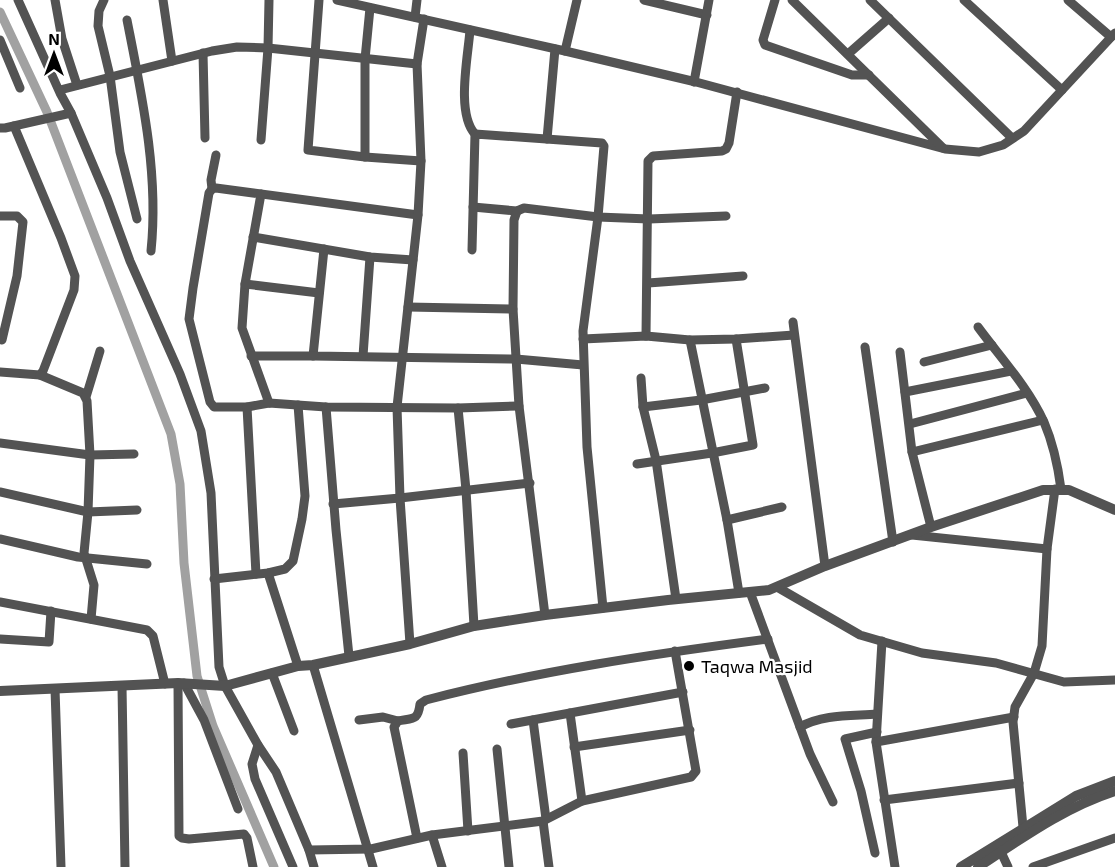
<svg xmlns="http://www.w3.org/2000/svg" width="1115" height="867" font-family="'Exo 2',sans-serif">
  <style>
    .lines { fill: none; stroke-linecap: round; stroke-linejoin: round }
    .canal { stroke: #a1a1a1; stroke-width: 9 }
    .minor { stroke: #535353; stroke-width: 9 }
    .tertiary { stroke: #535353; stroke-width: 10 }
    .poi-dot { fill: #000; stroke: #fff; stroke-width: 2 }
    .labels { text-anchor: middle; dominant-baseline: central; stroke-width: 4.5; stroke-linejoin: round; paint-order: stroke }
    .poi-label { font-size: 18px; fill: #000; stroke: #fff; text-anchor: start }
  </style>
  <rect width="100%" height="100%" fill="#fff"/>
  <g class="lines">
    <!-- canal -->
    <path class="canal" d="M0 12 47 112 171 434 180 484 184 563 197 676 213 726 274 867"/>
    <!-- minor -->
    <g class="minor">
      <path d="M18 0 60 93 71 113 107 198 130 261 180 374 201 431 211 493 219 667 225 686 258 745 276 772 309 850 314 867"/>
      <path d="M55 0 62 39 77 85"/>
      <path d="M104 0 99 11 98 26 110 76 120 152 137 219"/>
      <path d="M163 0 172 61"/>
      <path d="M319 0 308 150 365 157 421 161"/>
      <path d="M337 0 565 51 696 82 945 149 979 152 1003 145 1024 131 1115 33"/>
      <path d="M644 0 707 15"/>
      <path d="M775 0 763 40 765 45 852 75H869"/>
      <path d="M792 0 943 148"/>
      <path d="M870 0 1012 138"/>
      <path d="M964 0 1062 90"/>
      <path d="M1068 0 1111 37"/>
      <path d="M415 17 417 0"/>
      <path d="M127 20C142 96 159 174 151 251"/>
      <path d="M470 30C468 57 456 113 475 134"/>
      <path d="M0 40 20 88"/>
      <path d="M565 51 577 0"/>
      <path d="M203 53 205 138"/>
      <path d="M848 54 889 18"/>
      <path d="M694 82 709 0"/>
      <path d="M60 90 212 51 237 47 268 48 417 64"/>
      <path d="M0 128H5L71 113"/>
      <path d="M547 139 555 49"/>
      <path d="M261 140 268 48 269 0"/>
      <path d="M365 157V59L370 8"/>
      <path d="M212 189 211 180 216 155"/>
      <path d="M261 194 245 284 242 328 269 403"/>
      <path d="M473 207 517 211 524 208 598 217 649 219 726 216"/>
      <path d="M517 211 514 220 513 309 519 406 545 615"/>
      <path d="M418 215 216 188 212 189 209 193 193 288 189 319 210 402 214 407H247L269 403 326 407 458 408 519 406"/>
      <path d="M0 216H17L23 222 17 276 2 340"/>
      <path d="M253 237 370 257 413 260"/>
      <path d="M324 249 313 356 516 359 583 365"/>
      <path d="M472 250 475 134 602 143 604 146 598 217 583 331 587 447 603 608"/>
      <path d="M648 283 743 276"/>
      <path d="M245 284 319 293"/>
      <path d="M408 307 513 309"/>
      <path d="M793 322 825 566"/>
      <path d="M978 327C1000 357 1028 387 1044 422 1053 443 1058 466 1061 489"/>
      <path d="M646 336 648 161 653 156 722 151 726 149 729 143 737 92"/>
      <path d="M583 339 646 336 690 340 736 339 794 335"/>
      <path d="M690 340 727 520 739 593"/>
      <path d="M865 347 893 542"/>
      <path d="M900 352 912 452 931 527"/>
      <path d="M251 356H313"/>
      <path d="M363 356 370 257"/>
      <path d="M924 362 992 345"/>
      <path d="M0 372 40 375 43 371 74 290 75 276 61 238 14 126"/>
      <path d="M40 375 83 393 87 401 90 455 88 512 84 553 94 585 91 619"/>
      <path d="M641 378 643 407 656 460 676 599"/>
      <path d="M905 392 1011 371"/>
      <path d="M86 397 100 351"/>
      <path d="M247 407 256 574"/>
      <path d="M326 407 336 530 349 656"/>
      <path d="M643 407 701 400 765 388"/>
      <path d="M458 408 466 490 474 626"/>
      <path d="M910 424 1027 393"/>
      <path d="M0 443 90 455 134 454"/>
      <path d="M912 452 1043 420"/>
      <path d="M637 464 712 453 753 445 736 339"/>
      <path d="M0 492 88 512 137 510"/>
      <path d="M333 504 400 498 530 483"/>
      <path d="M727 520 782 507"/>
      <path d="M912 535 1047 549"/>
      <path d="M0 539 78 557 147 564"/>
      <path d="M268 573 298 666"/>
      <path d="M214 579 268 573 285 569 293 561 302 519 305 496 298 405"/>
      <path d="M777 587 860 635 922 653 996 663 1064 682 1115 680"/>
      <path d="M750 592 810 754 833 802"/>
      <path d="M0 602 147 630 153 636 165 684"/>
      <path d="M0 639 49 642 51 611"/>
      <path d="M882 641 876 742 895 867"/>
      <path d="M410 644 400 498 397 407 418 215 421 161 417 64 424 19"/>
      <path d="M313 665 373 867"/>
      <path d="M272 673 294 731"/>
      <path d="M178 683 179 836 182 838 189 839 244 834 247 838 253 867"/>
      <path d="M184 683 204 720 238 809"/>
      <path d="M122 686 125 867"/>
      <path d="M55 689 61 867"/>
      <path d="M570 713 582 801"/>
      <path d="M359 720 383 717 398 721"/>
      <path d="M533 720 546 819"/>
      <path d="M511 724 683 692"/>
      <path d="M800 727C823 714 851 716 877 714"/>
      <path d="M876 742 1014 717"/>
      <path d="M258 745 252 764 255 779 293 867"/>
      <path d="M574 747 690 730"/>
      <path d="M497 749 509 867"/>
      <path d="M463 753 468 831"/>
      <path d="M884 800 1019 783"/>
      <path d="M543 821 549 867"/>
      <path d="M1023 827 1013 722 1015 707 1034 673 1042 646 1047 549 1055 489"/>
      <path d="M432 835 442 867"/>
      <path d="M417 838 394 727 398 721C413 718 418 721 420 704L426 700C538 671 653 654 768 639"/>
      <path d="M309 850 371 849 432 835 543 821 582 801 691 777 696 771 675 651"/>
      <path d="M1001 852 1008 867"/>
      <path d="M875 853 861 791 845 739 877 732"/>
      <path d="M1033 867 1115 838"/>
    </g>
    <!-- tertiary -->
    <g class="tertiary">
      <path d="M0 691 178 683 225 686 298 666 313 665 410 644 474 626 545 615 668 600 769 590 825 566 931 527 1043 490H1069L1115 510"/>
      <path d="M961 867 1076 796 1115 781"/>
      <path d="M978 867C1022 838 1065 807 1115 791"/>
    </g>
  </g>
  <!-- markers -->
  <circle class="poi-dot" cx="689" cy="666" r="6"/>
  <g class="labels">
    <!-- poi labels -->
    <g class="poi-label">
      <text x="701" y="666">Taqwa Masjid</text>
    </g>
  </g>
  <!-- north arrow -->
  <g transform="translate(54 54)" stroke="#ffffff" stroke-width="4.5" paint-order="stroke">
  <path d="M0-4.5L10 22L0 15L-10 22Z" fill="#000000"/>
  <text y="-9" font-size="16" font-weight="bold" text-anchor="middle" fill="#000000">N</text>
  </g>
</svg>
